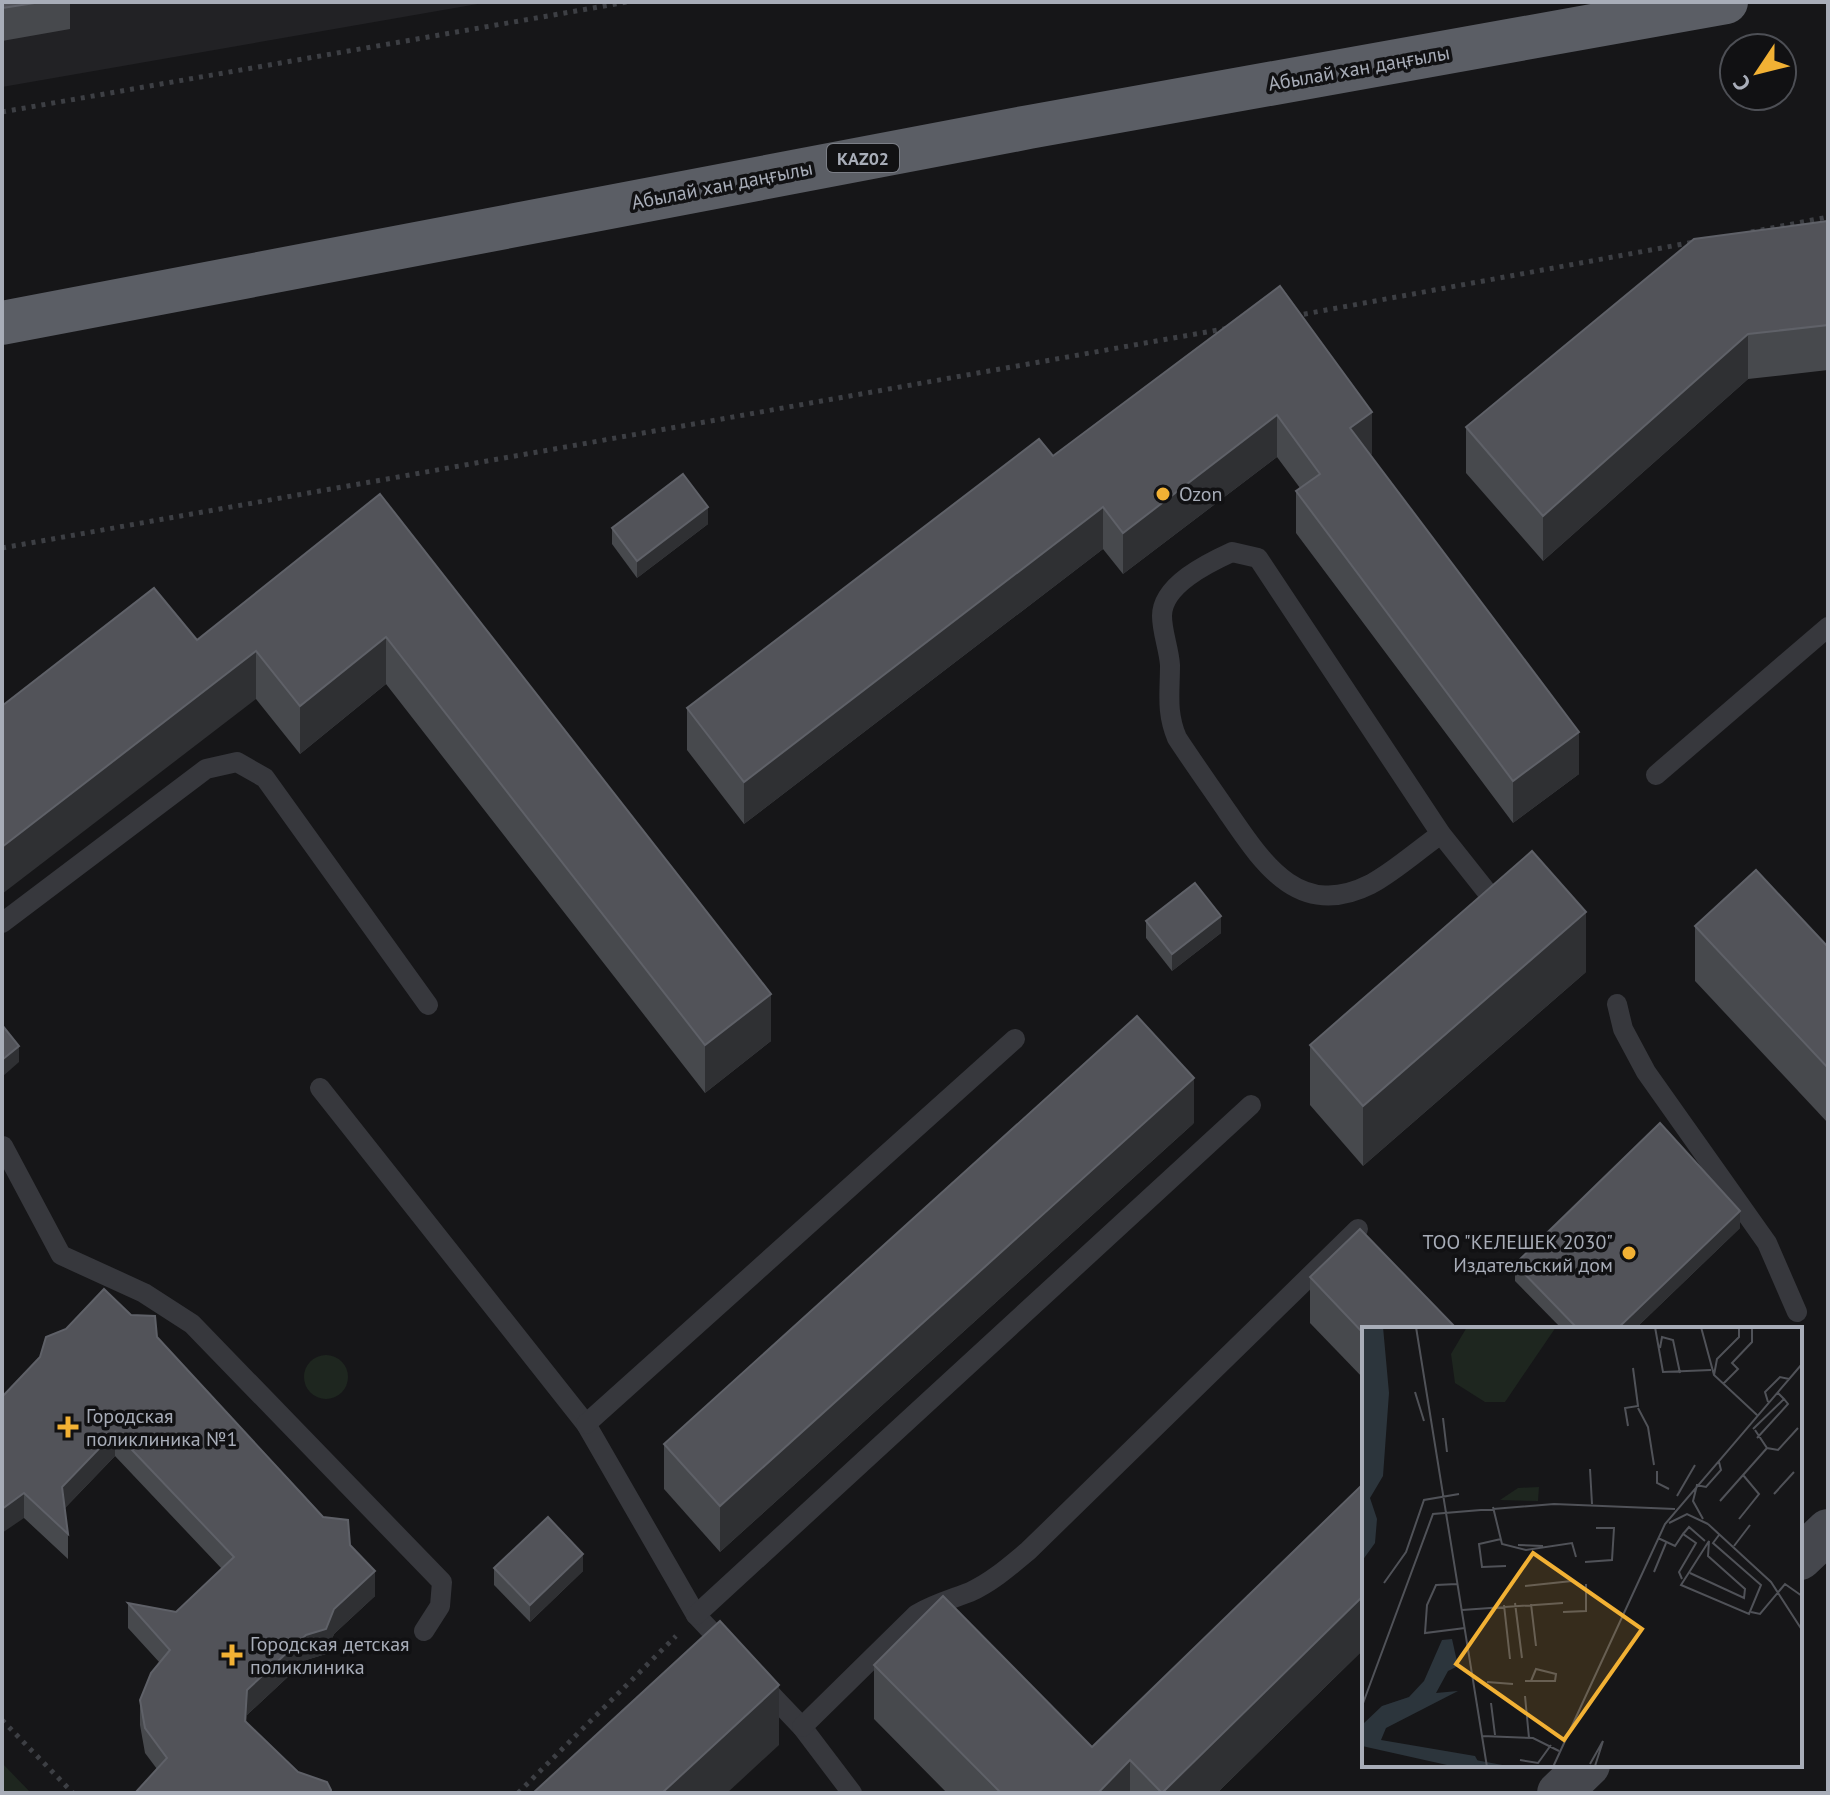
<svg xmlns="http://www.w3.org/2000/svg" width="1830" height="1795" font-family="'PT Sans',sans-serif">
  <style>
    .built { fill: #222225 }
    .green { fill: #1e261f }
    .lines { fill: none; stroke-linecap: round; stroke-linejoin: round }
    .path { stroke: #3d3f44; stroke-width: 5; stroke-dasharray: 4 6; stroke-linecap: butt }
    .service { stroke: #37383d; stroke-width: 20 }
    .secondary { stroke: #45474d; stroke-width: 44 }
    .trunk { stroke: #5b5e65; stroke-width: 44 }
    .wall { fill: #47494d }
    .shaded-wall { fill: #2f3033 }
    .building { fill: #525359; stroke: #5f6168; stroke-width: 2 }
    .poi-dot { fill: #f2b134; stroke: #111113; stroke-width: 3 }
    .labels { text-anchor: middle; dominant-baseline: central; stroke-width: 7; stroke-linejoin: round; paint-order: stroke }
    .shield { fill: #111113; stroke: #7b7e86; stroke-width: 2 }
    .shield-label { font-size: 18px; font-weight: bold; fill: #a8adb8 }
    .street-label { font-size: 20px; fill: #a8adb8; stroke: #111113 }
    .poi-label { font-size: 20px; fill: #a8adb8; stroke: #111113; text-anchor: start }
    .inset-river { fill: none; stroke: #2c353c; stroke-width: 4 }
    .inset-road { fill: none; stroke: #505258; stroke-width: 2 }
    .view { fill: #f2b134; fill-opacity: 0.15; stroke: #f2b134; stroke-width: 4 }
    .inset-edge { fill: none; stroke: #a8adb8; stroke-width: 4 }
  </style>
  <rect width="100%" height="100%" fill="#161618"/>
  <!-- built -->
  <path class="built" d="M2 2H489L2 87Z"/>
  <!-- green -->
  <g class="green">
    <circle cx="326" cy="1377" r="22"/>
    <path d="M2 1763 31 1793H6L2 1789Z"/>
  </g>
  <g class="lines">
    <!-- path -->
    <g class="path">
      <path d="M2 112 627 2"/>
      <path d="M1751 232 1828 217"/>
      <path d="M1294 316 1694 242"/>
      <path d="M2 548 1229 328"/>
      <path d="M2 1720 73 1793"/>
      <path d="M518 1793 676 1636"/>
    </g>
    <!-- service -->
    <g class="service">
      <path d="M1656 775 1828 627"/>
      <path d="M1441 834C1418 850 1395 871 1371 884 1300 920 1264 865 1229 814 1212 789 1194 764 1177 738 1166 712 1170 693 1170 665 1169 649 1162 632 1162 616 1162 585 1208 563 1232 552L1258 558 1441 834 1487 892"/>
      <path d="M2 923 206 769 237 762 265 778 428 1005"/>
      <path d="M1617 1004 1623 1029 1646 1072 1767 1243 1797 1312"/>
      <path d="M320 1088 586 1424 696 1615 727 1648"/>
      <path d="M3 1146 61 1255 144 1293 192 1324 442 1582 440 1606 424 1631"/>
      <path d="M586 1424 1015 1039"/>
      <path d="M696 1615 1251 1105"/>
      <path d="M760 1683 802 1727 852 1793"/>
      <path d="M802 1727 917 1614C934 1604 952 1599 970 1592 992 1582 1010 1566 1028 1551L1358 1229"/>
    </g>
    <!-- secondary -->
    <g class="secondary">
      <path d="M1800 1558 1828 1531"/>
      <path d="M1559 1793 1588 1765"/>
    </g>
    <!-- trunk -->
    <path class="trunk" d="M2 323 1029 127 1726 2"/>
  </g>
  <!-- wall -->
  <g class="wall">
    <path d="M2 2H70V29L2 41Z"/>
    <path d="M1828 221V370L1748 379 1543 561 1466 473V427Z"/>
    <path d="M1280 286 1372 454 1370 455 1579 774 1513 823 1296 533V491L1300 488 1277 457 1123 574 1103 549 744 824 687 750V708L1053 456Z"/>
    <path d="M380 494 771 1041 705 1093 386 684 300 754 256 699 197 640Z"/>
    <path d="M708 524 637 578 612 544V528Z"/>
    <path d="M1146 921 1221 933 1172 971 1146 938Z"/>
    <path d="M1695 926 1828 947V1123L1695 981Z"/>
    <path d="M1586 972 1363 1166 1310 1105V1045Z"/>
    <path d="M1194 1123 720 1552 664 1489V1444Z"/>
    <path d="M1740 1228 1635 1329H1562L1515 1281V1264Z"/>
    <path d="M1310 1277 1364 1329V1379L1310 1323Z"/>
    <path d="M131 1315 157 1337 350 1545 375 1596 334 1634 326 1654 306 1660 247 1715 157 1769 145 1753 140 1725V1700L160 1663 128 1628V1603L176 1612 222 1569 115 1456 65 1508 68 1534V1559L24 1518 2 1397Z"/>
    <path d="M494 1568 583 1571 530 1622 494 1585Z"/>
    <path d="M1364 1649 1217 1793H947L874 1719V1665L1092 1747Z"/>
  </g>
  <!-- shaded-wall -->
  <g class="shaded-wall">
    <path d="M1748 334V379L1543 561V516Z"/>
    <path d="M1372 412V454L1350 469V428Z"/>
    <path d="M1277 415V457L1123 574V533Z"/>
    <path d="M708 507V524L637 578V561Z"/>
    <path d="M1103 507V549L744 824V782Z"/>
    <path d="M386 637V684L300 754V706Z"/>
    <path d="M256 651V699L2 894V847Z"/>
    <path d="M1579 732V774L1513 823V781Z"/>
    <path d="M1586 912V972L1363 1166V1106Z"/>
    <path d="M1221 916V933L1172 971V954Z"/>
    <path d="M771 994V1041L705 1093V1045Z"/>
    <path d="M19 1046V1062L2 1077V1060Z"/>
    <path d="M1194 1078V1123L720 1552V1506Z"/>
    <path d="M1740 1211V1228L1635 1329H1617Z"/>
    <path d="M115 1432V1456L62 1511V1487Z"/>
    <path d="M24 1493V1518L2 1533V1509Z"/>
    <path d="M583 1554V1571L530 1622V1605Z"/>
    <path d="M375 1571V1596L334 1634 326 1654 306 1660 247 1715 245 1745 247 1690Z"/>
    <path d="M1364 1595V1649L1217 1793H1162Z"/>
    <path d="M779 1685V1745L727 1793H662Z"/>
    <path d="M1130 1760V1793H1098Z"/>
  </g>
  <!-- building -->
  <g class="building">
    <path d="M2 2H41L2 8Z"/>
    <path d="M1828 221V325L1748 334 1543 516 1466 427 1694 239Z"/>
    <path d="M1280 286 1372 412 1350 428 1579 732 1513 781 1296 491 1320 474 1277 415 1123 533 1103 507 744 782 687 708 1039 439 1053 456Z"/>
    <path d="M683 474 708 507 637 561 612 528Z"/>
    <path d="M380 494 771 994 705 1045 386 637 300 706 256 651 2 847V706L154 588 197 640Z"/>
    <path d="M1532 851 1586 912 1363 1106 1310 1045Z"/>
    <path d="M1756 870 1828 947V1068L1695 926Z"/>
    <path d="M1195 883 1221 916 1172 954 1146 921Z"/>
    <path d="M1137 1016 1194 1078 720 1506 664 1444Z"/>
    <path d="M2 1025 19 1046 2 1060Z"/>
    <path d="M1660 1123 1740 1211 1617 1329H1578L1515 1264Z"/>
    <path d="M1360 1229 1457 1329H1364V1334L1310 1277Z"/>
    <path d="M104 1289 131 1315 155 1316 157 1337 300 1492 323 1517 348 1520 350 1545 375 1571 334 1609 326 1629 306 1635 247 1690 245 1721 298 1772 327 1782 331 1790V1793H135L167 1758 145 1728 140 1700 151 1673 170 1650 128 1603 176 1612 234 1557 115 1432 62 1487 68 1534 24 1493 2 1509V1397L40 1357 46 1337 66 1329Z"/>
    <path d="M1364 1483V1595L1162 1793 1130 1760 1098 1793H1001L874 1665 943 1596 1092 1747Z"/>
    <path d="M548 1517 583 1554 530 1605 494 1568Z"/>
    <path d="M720 1621 779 1685 662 1793H533Z"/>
  </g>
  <!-- markers -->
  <g class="poi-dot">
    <circle cx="1163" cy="494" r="8"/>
    <circle cx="1629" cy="1253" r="8"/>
    <path d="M64 1415h8v8h8v8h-8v8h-8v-8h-8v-8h8z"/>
    <path d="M228 1643h8v8h8v8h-8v8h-8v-8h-8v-8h8z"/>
  </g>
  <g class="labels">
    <!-- shield labels -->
    <rect class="shield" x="827" y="144" width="72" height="28" rx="6"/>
    <g class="shield-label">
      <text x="863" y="158">KАZ02</text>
    </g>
    <!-- street labels -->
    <g class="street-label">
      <text transform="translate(1359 68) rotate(-10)">Абылай хан даңғылы</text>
      <text transform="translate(722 185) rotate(-11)">Абылай хан даңғылы</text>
    </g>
    <!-- poi labels -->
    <g class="poi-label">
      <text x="1179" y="494">Ozon</text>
      <text x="1613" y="1242" text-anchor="end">ТОО "КЕЛЕШЕК 2030"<tspan x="1613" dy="23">Издательский дом</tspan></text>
      <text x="86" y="1416">Городская<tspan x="86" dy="23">поликлиника №1</tspan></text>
      <text x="250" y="1644">Городская детская<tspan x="250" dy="23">поликлиника</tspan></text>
    </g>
  </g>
  <!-- overview -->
  <g transform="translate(1362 1327)">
    <rect width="440" height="440" fill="#161618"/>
    <path d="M105 0H194L143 75H123L93 56 89 27ZM177 160 176 174 138 173 156 161Z" fill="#1e261f"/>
    <path d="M0 0H21L27 66 21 149 8 171 15 192 13 216 0 234ZM90 312 96 339 86 344 74 366 96 364 24 401 19 413 113 429 119 440 85 438 0 419V398L20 379 47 370 62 354 80 313Z" fill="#2c353c"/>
    <path class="inset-river" d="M113 435 140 440"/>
    <path class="inset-road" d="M54 0 125 440M293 0 301 45 349 43M339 0 352 48 395 88M298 21 300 10 311 13 318 46M352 48 355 32 377 10V0M361 57 376 42 370 36 390 15V0M53 65 62 94M406 75 403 65 418 50 427 52M276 81 286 100 292 138M81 91 85 125M266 99 263 81 276 79 271 41M391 102 422 72 416 66M393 103 405 121 416 123 436 101M395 111 426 77 422 72M228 142 230 177M295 144V156L307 162M334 158 344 160 359 143 357 135M335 158 331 174 341 192M412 167 432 145M315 169 333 138M358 174 405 121M131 180 140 217 164 223 210 216 214 230M377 192 397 167 381 148M307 196 325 187 346 197M346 197 409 255 440 303M321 207 327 200 343 214M296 211 313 219 321 207 334 216 317 245 320 252M139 212 117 217 120 240 144 239M156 218 181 219M372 219 388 198M223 235 250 233 252 201H234M292 245 304 216M328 246 382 271 383 262 346 229 347 214 319 258 387 287 399 258 351 216 357 208M22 256 44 225 62 173 97 167M95 257 74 258 65 278 63 306 103 301M163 259 210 254M153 276 160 331M169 277 174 319M142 278 148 332M100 283 201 276M201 285 224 284V257M389 285 398 287 423 257 440 269M163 354H193L194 347 174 342 169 354M125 355 151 357M163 369 167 411M129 376 133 408M0 379 71 187 192 177 313 182M120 409 171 411 197 424M158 433 176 436 189 418M228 437 241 414 233 439M191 440 303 197 440 37"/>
    <path class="view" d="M171 226 280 302 202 413 94 337Z"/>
    <rect width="440" height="440" class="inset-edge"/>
  </g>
  <!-- border -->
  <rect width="1830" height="1795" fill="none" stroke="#a8adb8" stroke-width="8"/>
  <!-- north arrow -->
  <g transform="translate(1758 72) rotate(235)"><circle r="38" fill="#111113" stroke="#4d4f55" stroke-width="2"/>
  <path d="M0-6L14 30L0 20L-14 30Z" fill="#f2b134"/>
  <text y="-12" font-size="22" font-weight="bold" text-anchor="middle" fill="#a8adb8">С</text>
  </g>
</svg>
